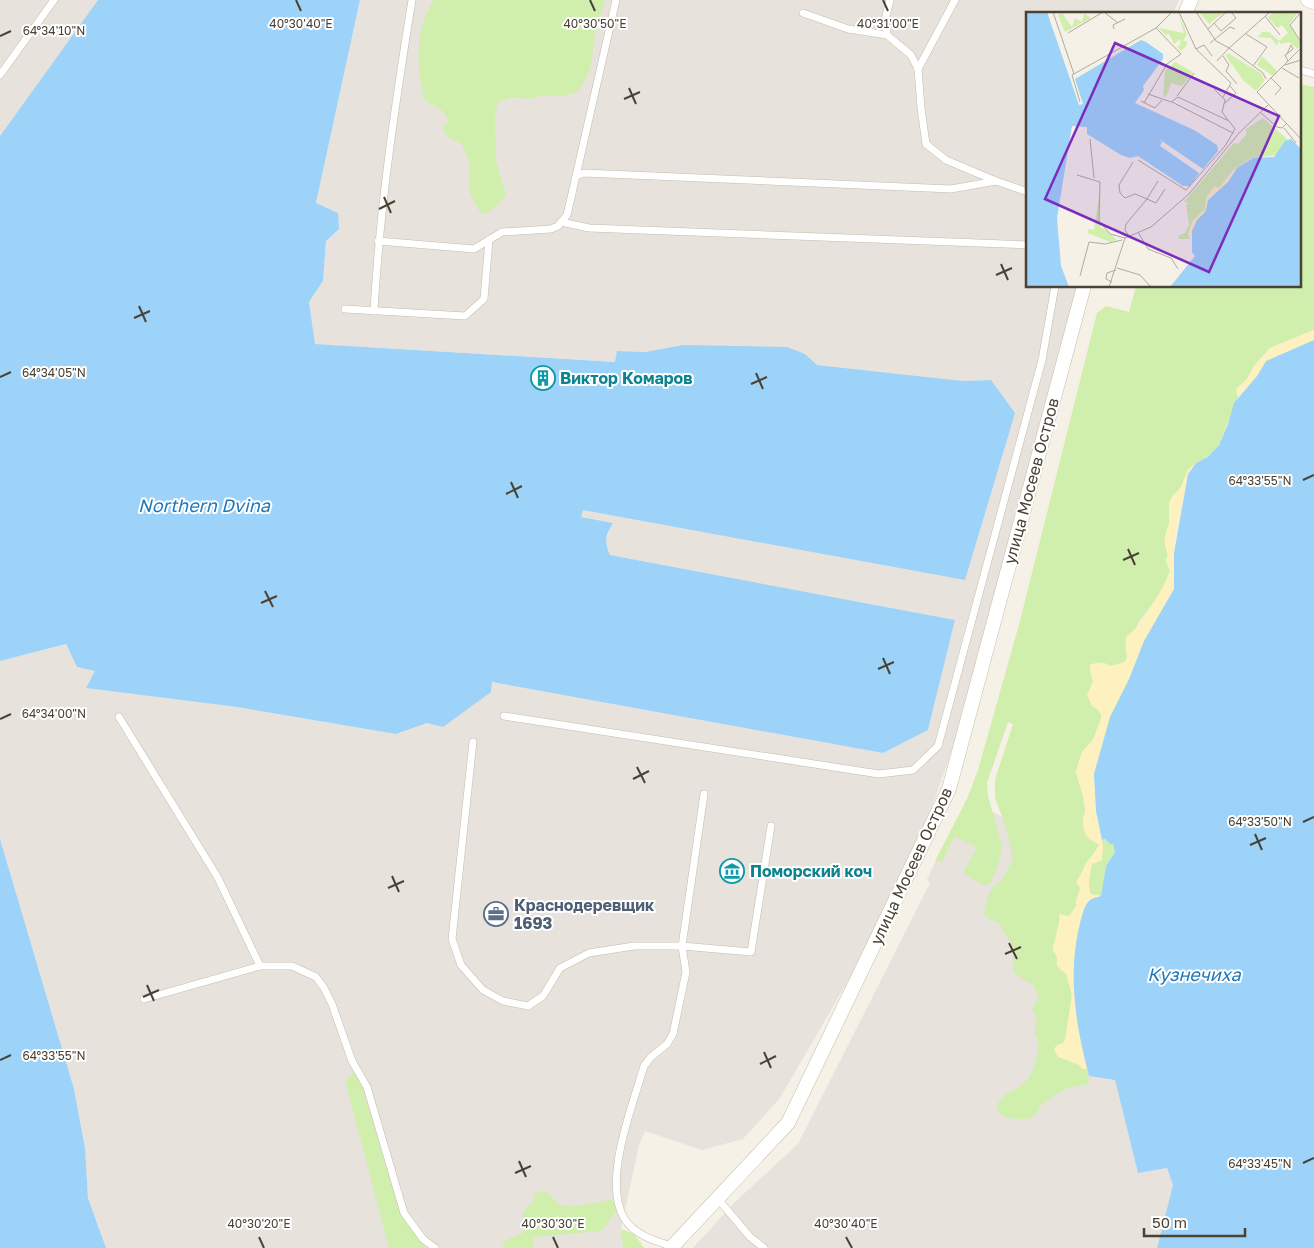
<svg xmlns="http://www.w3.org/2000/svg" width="1314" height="1248" font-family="'Golos Text',sans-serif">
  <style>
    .industrial { fill: #e8e2dc }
    .green { fill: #d0eeac }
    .sand { fill: #fdf1bf }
    .water { fill: #9dd3f8 }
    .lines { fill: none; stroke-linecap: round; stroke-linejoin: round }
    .lane-casing { stroke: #c5bcab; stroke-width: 8 }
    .street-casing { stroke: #c5bcab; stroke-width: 15 }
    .lane { stroke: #fff; stroke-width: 7 }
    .street { stroke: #fff; stroke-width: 14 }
    .ticks { fill: none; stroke: #494235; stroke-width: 2 }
    .labels { text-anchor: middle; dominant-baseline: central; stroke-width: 4; stroke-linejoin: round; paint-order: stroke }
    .culture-label { font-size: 16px; font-weight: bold; fill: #0d838f; stroke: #fff; text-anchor: start }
    .street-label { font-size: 16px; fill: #494235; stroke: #fff }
    .service-label { font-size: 16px; font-weight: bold; fill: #4e5e75; stroke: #fff; text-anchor: start }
    .water-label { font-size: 18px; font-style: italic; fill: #2078b9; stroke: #fff }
    .inset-road { fill: none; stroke: #b0aba0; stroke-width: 1 }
    .view { fill: #7b2cbf; fill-opacity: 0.15; stroke: #7b2cbf; stroke-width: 2.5 }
    .inset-edge { fill: none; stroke: #494235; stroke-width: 2.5 }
    .ticks-label { font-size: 12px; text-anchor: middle; fill: #494235; stroke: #fff; stroke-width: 4; stroke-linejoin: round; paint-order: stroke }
  </style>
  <rect width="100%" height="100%" fill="#f5f1e7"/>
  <!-- industrial -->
  <g class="industrial">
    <path d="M0 0H98L0 136Z"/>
    <path d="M360 0H1179L1173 14H1028V286H1077L1040 437 949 759 916 850 860 960 780 1098 743 1139 702 1150 645 1131 639 1145 621 1229 623 1248H106L88 1198 85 1148 74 1089 0 839V661L66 644 77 667 96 671 87 688 237 707 396 734 427 723 491 682 883 753 928 730 955 620 610 555 605 542 612 523 581 517 582 509 991 380 963 381 817 365 805 354 683 345 645 352 617 351 616 362 315 344 309 302 323 281 326 241 338 213 316 204Z"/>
    <path d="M967 799 1106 869 1115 1080 1138 1173 1167 1168 1173 1185 1157 1248H693L736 1201 798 1144 930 883 927 879Z"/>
  </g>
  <!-- green -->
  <g class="green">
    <path d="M434 0H605C601 13 596 26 594 39 591 62 593 72 577 92L563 96H542L528 99 513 97 498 102 495 116 496 161 506 194 497 206 485 214 479 211 470 193V164L462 144C452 140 446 137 442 126L449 122C442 107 438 108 425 100 422 93 422 85 420 77 417 49 418 24 434 0Z"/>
    <path d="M1300 84 1314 87V330L1270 348 1254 366 1247 379 1237 389 1238 397 1219 445 1208 457 1196 463 1188 470 1181 487 1171 498 1169 524 1167 529 1165 545 1168 555 1166 561 1170 571C1164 589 1153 604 1141 619 1137 624 1136 631 1130 634L1128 657 1125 662 1090 671 1092 676 1097 708 1101 714V719L1093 740 1082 752 1076 773 1083 795 1089 839 1099 844C1096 852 1091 856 1087 863 1083 869 1081 876 1076 881L1080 888 1076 901V906L1069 916 1059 915 1060 922 1058 925 1053 947V951L1057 959V966C1060 971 1063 971 1066 974 1077 983 1068 1026 1065 1039L1063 1043 1056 1046 1058 1057 1077 1064 1083 1069H1087L1089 1084C1082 1085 1073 1086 1066 1089 1058 1093 1046 1100 1040 1107 1038 1109 1038 1112 1036 1114 1027 1123 1002 1120 997 1109 998 1092 1021 1091 1029 1077 1034 1070 1040 1048 1038 1040 1037 1037 1035 1035 1035 1032 1034 1028 1037 1022 1037 1017L1032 1009 1039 997 1032 983H1029L1013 972V946L998 922 989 919 984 914 989 893 993 887 1002 880 1013 859 1006 827 995 798V780L1013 724 1008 722 987 783 988 796 1002 845 999 862 991 882 985 886 963 873 977 848 955 836 942 862 935 861 967 799 978 770 1020 621 1097 313 1106 306 1129 312 1136 286H1300Z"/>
    <path d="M1105 839 1110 844H1113L1115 852 1106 866 1101 896 1091 894C1087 883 1090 875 1092 864L1102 860V840Z"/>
    <path d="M353 1073 358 1074 397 1203 404 1218 425 1248H389L345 1080Z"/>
    <path d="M542 1191C552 1194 553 1201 561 1205 572 1210 599 1200 612 1200L617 1206 616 1211C613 1215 604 1229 600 1231L533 1237V1248H502L505 1241C513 1236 526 1237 525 1225 525 1220 523 1217 523 1212L534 1201V1196L537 1192Z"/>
    <path d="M621 1229 634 1234 644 1248H623Z"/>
  </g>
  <!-- sand -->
  <g class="sand">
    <path d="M1314 330V340L1266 361 1257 376 1238 397 1236 389 1247 379 1254 366 1270 348Z"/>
    <path d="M1196 463 1188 474 1187 484 1177 529 1174 553V589L1144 641 1094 774 1096 811 1103 846 1102 860 1092 864C1090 875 1087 883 1091 894L1101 896C1098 897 1093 898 1091 900 1069 921 1074 1003 1079 1031 1081 1044 1085 1056 1087 1069H1083L1077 1064 1058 1057 1054 1049 1056 1046 1063 1043 1065 1039 1072 995 1066 974 1057 966C1056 964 1057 961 1057 958 1056 953 1052 952 1053 947 1055 939 1061 920 1059 914L1069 916 1076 906V901L1080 888 1076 882C1082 875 1083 866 1089 859 1094 854 1096 851 1099 845 1096 842 1091 840 1088 838 1082 830 1081 819 1086 810L1080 784 1076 773 1077 768 1082 752 1093 740 1101 719V714L1097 709 1092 706 1087 695 1093 681 1090 671V665C1097 662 1103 661 1110 666 1136 662 1123 656 1126 637 1140 628 1164 588 1170 571L1166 561 1168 555 1164 539 1169 524V502L1181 487 1188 470Z"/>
  </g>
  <!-- water -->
  <g class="water">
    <path d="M98 0H360L316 203 338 213 339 229 326 241 323 281 309 302 315 344 615 362 617 351 645 352 683 345 787 347 805 354 817 365 963 381 991 380 1015 413 965 580 583 510 581 517 613 523C605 537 604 541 610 555L955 620 928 730 883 753 492 682 491 692 443 727 427 723 396 734 237 707 86 688 95 671 77 667 66 644 0 661V136Z"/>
    <path d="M1314 340V1248H1157L1173 1185 1167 1168 1138 1173 1115 1080 1089 1076C1076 1027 1067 974 1080 924 1082 917 1083 908 1088 902 1091 898 1096 898 1101 896L1106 866 1115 852 1113 844H1110L1105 839 1102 840 1096 811 1094 774 1110 717 1129 679 1144 641 1174 589V553L1188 474 1196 463 1208 457 1219 445 1228 424 1234 403 1257 376 1266 361Z"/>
    <path d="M0 839 74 1089 85 1148 88 1198 106 1248H0Z"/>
  </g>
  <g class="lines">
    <defs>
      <g id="lane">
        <path d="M803 13 848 29 887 35 911 55 918 69 921 108 926 144 946 160 996 181"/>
        <path d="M887 35 885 20 890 0"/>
        <path d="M918 69 955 0"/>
        <path d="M1300 70 1314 74"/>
        <path d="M0 75 54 0"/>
        <path d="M576 176 616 0"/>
        <path d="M561 222 589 228 1028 245"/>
        <path d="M378 241 474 249 502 232 551 229 558 226 567 215 576 176 584 173 951 189 996 181 1028 192"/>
        <path d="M345 309 465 316 484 299 489 240"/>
        <path d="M374 311C380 205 395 105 412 0"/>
        <path d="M504 716 879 774 913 770 938 746 1042 360 1055 286"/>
        <path d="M119 717 218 878 260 966"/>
        <path d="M473 742 452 939 461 965 483 990 503 1001 528 1006 543 996 560 968 589 953 634 946H682L686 972 673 1034 667 1044 651 1057 644 1066C633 1105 602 1180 624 1218 634 1235 655 1241 672 1246"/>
        <path d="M704 794 682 946 751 952 771 826"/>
        <path d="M144 999 260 966H292L316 977 324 988 332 1004 352 1061 367 1087 404 1213 423 1239 435 1248"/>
        <path d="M718 1199 750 1237 764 1248"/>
      </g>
      <g id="street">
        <path d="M1308 0 1314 2"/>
        <path d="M1185 14 1191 0"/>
        <path d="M671 1248 788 1123 949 789 1084 286"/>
      </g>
    </defs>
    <!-- lane casing -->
    <use href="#lane" class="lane-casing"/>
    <!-- street casing -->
    <use href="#street" class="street-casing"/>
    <!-- lane -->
    <use href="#lane" class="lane"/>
    <!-- street -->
    <use href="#street" class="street"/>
  </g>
  <!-- ticks -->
  <path class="ticks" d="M296 0 301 11M590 0 595 11M883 0 888 11M0 36 11 31M629 88 636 104M624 99 640 92M384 197 391 213M379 209 395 201M1001 264 1008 280M996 275 1012 268M139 306 146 322M134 318 150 311M756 373 763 389M0 377 11 372M751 384 767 377M1303 480 1314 475M511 482 518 498M506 494 522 486M1128 549 1135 565M1123 560 1139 553M265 591 273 607M261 603 277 596M883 658 890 674M878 669 894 662M0 719 11 714M637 767 645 783M633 779 649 771M1303 822 1314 817M1255 834 1262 850M1250 845 1266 838M392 876 399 892M388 888 404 881M1009 943 1017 959M1005 954 1021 947M147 985 154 1001M143 997 159 990M764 1052 771 1068M0 1060 11 1055M760 1064 776 1056M519 1161 526 1177M1303 1163 1314 1158M515 1173 531 1166M259 1237 264 1248M553 1237 558 1248M846 1237 852 1248"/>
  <!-- icons -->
  <defs>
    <symbol id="building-ring" viewBox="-11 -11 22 22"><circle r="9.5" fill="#fff" stroke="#0f9aa8" stroke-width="1.5"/><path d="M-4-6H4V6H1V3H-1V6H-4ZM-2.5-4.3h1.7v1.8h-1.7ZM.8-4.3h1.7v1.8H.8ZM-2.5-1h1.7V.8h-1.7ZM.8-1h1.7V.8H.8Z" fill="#0f9aa8"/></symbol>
    <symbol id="museum-ring" viewBox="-11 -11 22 22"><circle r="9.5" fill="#fff" stroke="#0f9aa8" stroke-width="1.5"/><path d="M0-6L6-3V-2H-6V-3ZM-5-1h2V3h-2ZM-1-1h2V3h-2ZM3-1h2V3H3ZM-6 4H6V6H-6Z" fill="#0f9aa8"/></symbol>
    <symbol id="office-ring" viewBox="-11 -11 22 22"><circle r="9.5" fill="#fff" stroke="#5c6f8a" stroke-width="1.5"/><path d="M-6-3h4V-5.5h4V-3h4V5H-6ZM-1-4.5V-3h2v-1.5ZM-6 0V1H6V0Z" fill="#5c6f8a"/></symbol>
  </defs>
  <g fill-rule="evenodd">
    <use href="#building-ring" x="529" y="364" width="28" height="28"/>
    <use href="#museum-ring" x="718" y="857" width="28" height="28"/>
    <use href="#office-ring" x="482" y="900" width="28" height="28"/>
  </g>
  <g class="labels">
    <!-- culture labels -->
    <g class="culture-label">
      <text x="560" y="378">Виктор Комаров</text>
      <text x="750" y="871">Поморский коч</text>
    </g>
    <!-- street labels -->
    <g class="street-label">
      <text transform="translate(1031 481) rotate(-75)">улица Мосеев Остров</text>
      <text transform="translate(911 866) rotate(-65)">улица Мосеев Остров</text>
    </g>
    <!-- service labels -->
    <g class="service-label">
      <text x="514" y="905">Краснодеревщик<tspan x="514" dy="18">1693</tspan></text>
    </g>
    <!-- water labels -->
    <g class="water-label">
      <text x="204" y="505">Northern Dvina</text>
      <text x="1194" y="974">Кузнечиха</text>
    </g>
  </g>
  <!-- overview -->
  <g transform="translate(1026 12)">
    <rect width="275" height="275" fill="#f5f1e7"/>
    <path d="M152 0 161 22 157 29H161V33L155 39 151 35 155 32 154 27 148 32 143 22 139 23 133 16 158 21ZM183 0 184 3V0H198L183 12 174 1ZM248 0H272L263 12 275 31 272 37 263 30 255 32 252 29 251 34 245 26 232 25 236 20H243L253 29 262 21 256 13 251 16 242 5ZM36 1 46 15 49 6 56 10 58 1 65 6 39 20 32 3ZM202 41 236 62 238 69 232 77 229 78 217 68 200 44ZM236 44 251 59 247 64 231 53ZM149 50 167 60 156 74 145 71 141 83 137 85 139 59ZM237 106 262 128 250 143 225 146 207 158 193 176 188 175 180 186V199L167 208 162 222 164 227H153L152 224 159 221 163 213 160 193 163 191 158 190 208 131 212 132 220 123V117ZM73 184V213L91 228 84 230 62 221V217L68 218Z" fill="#d0eeac"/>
    <path d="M212 155 202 170 182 188 179 198 165 225 162 222 167 208 179 197 180 187 188 174 193 176Z" fill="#fdf1bf"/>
    <path d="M0 0H21L53 93 57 92 49 67 115 28 120 30 137 42V47L117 74 118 78 109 91 168 118 191 133 192 139 177 157 133 127 136 130 134 134 173 161 164 174H157L112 144 104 146 95 143 61 122V115L46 114 31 206 35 254 43 275H0ZM265 127 275 137V275H144L169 244 166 240V219L171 208 180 199 182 188 202 170 211 156 227 146 248 145 259 129Z" fill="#9dd3f8"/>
    <path class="inset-road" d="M27 0 48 62M78 0 92 11M153 0 170 37 205 71 197 85M170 0 190 29 203 36 244 0M275 0 264 13 275 30M239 4 254 23M188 11 195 19 210 6 205 0M88 17 87 13 99 7M182 17 200 0M42 21 77 0M220 22 241 35 227 54M184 31 204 15 209 17M275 36 231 80 275 127M170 37 178 33 186 44M261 42 265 33 267 37 261 42 259 43 262 49M197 44 203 53 200 59 211 72M191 49 203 36 237 61 240 67M259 53 275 48M256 56 273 66M245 66 255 76 249 83M188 77 199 88 196 100 202 108M151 84 168 61M115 89 129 96 136 88M54 90 46 63 130 16 146 0M146 90 207 121M118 91 141 52 155 42 130 16M199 91 210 81 204 74M234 100 251 115 256 116 260 112M258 116 270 131M64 127 68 166M112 148 160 178 199 134 209 117 203 109 152 85 145 90 122 82M51 163 74 170 73 209 84 222 99 226M132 169 121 187 130 191 139 177M112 220 122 237 145 246 152 257M103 224 99 218 100 212 121 187 109 182 99 186 94 181 93 173 107 150M91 256 114 263 125 275M54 264 63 230 79 232 96 228M86 270 80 267 81 261 90 258M83 275 99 226 125 215 163 182 213 121 242 93"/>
    <path class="view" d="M89 31 253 104 183 260 19 187Z"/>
    <rect width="275" height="275" class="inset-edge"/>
  </g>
  <g class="ticks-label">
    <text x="301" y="28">40°30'40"E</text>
    <text x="595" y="28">40°30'50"E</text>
    <text x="888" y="28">40°31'00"E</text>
    <text x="54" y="35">64°34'10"N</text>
    <text x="54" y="377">64°34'05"N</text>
    <text x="1260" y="485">64°33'55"N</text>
    <text x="54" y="718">64°34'00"N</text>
    <text x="1260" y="826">64°33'50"N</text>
    <text x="54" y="1060">64°33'55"N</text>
    <text x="1260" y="1168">64°33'45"N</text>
    <text x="259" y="1228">40°30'20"E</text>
    <text x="553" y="1228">40°30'30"E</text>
    <text x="846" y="1228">40°30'40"E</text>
  </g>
  <!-- scale -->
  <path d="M1144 1228v8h101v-8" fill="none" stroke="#494235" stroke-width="2.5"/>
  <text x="1152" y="1228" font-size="15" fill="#494235" stroke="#ffffff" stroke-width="4" paint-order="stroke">50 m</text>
</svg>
